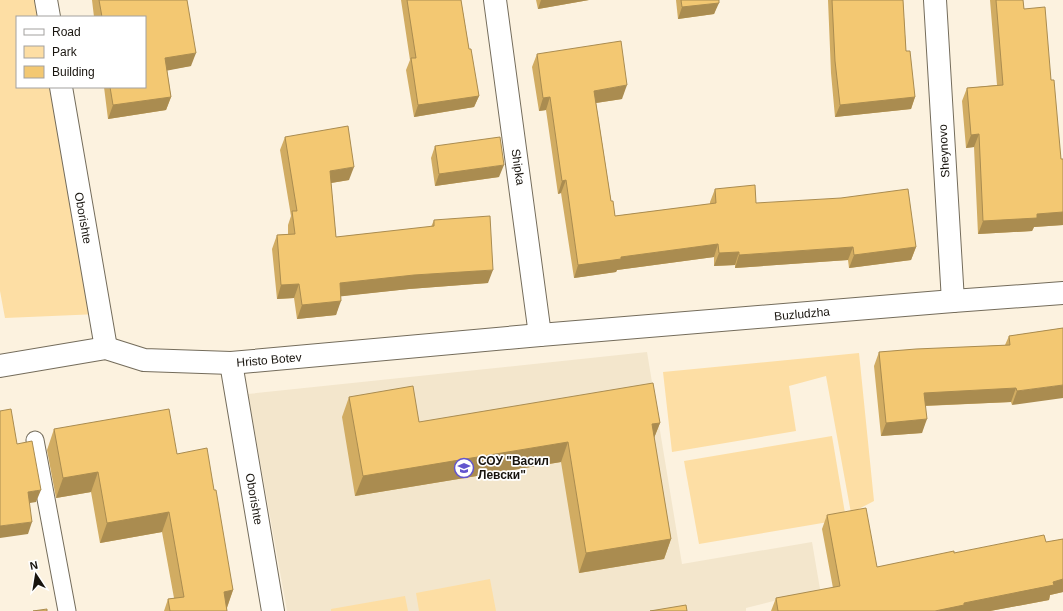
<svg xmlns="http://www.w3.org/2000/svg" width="1063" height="611" font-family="Helvetica,sans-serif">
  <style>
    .built { fill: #f3e6cc }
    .green { fill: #fddea4 }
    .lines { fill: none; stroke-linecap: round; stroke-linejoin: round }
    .lane-casing { stroke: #746c5b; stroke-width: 19 }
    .street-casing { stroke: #746c5b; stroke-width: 24 }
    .lane { stroke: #fff; stroke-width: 17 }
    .street { stroke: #fff; stroke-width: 22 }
    .wall { fill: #d1ac62 }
    .shaded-wall { fill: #aa8c50 }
    .building { fill: #f3c872; stroke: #aa8c50 }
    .labels { text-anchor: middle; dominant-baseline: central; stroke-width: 3.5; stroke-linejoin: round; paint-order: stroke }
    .street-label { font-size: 12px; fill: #18140e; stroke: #fff }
    .poi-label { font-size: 12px; font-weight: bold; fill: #18140e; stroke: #fff; text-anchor: start }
  </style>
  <rect width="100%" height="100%" fill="#fcf2df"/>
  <!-- built -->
  <path class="built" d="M647 352 682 564 812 542 820 589 746 608V611H287L248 394Z"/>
  <!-- green -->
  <g class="green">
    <path d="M0 0H45L48 17H17V87H60L99 314 5 318 0 291Z"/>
    <path d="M859 353 874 501 851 513 826 376 789 386 796 431 672 452 663 372Z"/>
    <path d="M832 436 846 519 699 544 684 461Z"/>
    <path d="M490 579 496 611H419L416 593Z"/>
    <path d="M405 596 408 611H331V609Z"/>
  </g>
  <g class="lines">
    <defs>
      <path id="lane" d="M35 440 67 611"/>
      <g id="street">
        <path d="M46 0 49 17"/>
        <path d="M495 0 540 335"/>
        <path d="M935 0 953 301"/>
        <path d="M61 87 106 348"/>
        <path d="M231 363 273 611"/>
        <path d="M0 366 106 348 144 360 231 363 540 335 953 301 1063 293"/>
      </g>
    </defs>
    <!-- lane casing -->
    <use href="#lane" class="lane-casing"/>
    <!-- street casing -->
    <use href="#street" class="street-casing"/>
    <!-- lane -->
    <use href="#lane" class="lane"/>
    <!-- street -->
    <use href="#street" class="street"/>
  </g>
  <!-- wall -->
  <g class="wall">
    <path d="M92 0H187L191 66 167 70 171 97 166 110 108 119 104 87H145V17H94Z"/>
    <path d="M401 0H461L469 49 479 96 474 107 414 117 406 70 410 60Z"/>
    <path d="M536 0H589L538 9Z"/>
    <path d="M676 0H719L714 14 678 19Z"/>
    <path d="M828 0H903L906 51 915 97 911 109 835 117 831 73Z"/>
    <path d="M990 0H1023L1024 9 1051 80 1061 159H1063V225L1034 227 1032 231 978 234 974 147 966 148 962 101 967 88 997 85Z"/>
    <path d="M537 54 622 99 596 103 611 201 615 216 710 204V202L715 189 756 203 916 247 911 260 849 268 848 260 735 268V265L714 266V257L617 270 616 272 574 278 561 193 558 194 546 110 539 111 532 67Z"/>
    <path d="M285 137 349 180 331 183 336 237 431 227 434 220 488 283 409 289 341 296 336 315 297 319 294 298 277 299 272 249 277 235 288 234V225L291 216 280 150Z"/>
    <path d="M435 146 499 177 435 186 431 158Z"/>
    <path d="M1063 328 1012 405 1011 402 925 406 922 433 881 436 874 366 879 352 1005 345 1009 336Z"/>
    <path d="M349 397 419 422 660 423 654 438 671 539 664 559 579 573 561 462 355 496 342 417Z"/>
    <path d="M54 429 177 454 214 490 233 590 227 608V611H164L168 599 174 598 162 532 100 543 91 492 56 498 47 450Z"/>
    <path d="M827 515 877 567 954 553 1046 542 1063 539V592L1050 595 1049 600 990 611H771L776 598 833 588 822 529Z"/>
  </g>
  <!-- shaded-wall -->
  <g class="shaded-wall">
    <path d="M541 0H589L538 9Z"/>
    <path d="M719 3 714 14 678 19 682 7Z"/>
    <path d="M196 53 191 66 160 72 165 58Z"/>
    <path d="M627 85 622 99 589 104 594 91Z"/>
    <path d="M479 96 474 107 414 117 418 105Z"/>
    <path d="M171 97 166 110 108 119 113 105Z"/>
    <path d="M550 97 546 110 539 111 543 98Z"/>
    <path d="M915 97 911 109 835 117 840 105Z"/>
    <path d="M979 134 974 147 966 148 971 135Z"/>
    <path d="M504 165 499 177 435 186 439 174Z"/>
    <path d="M354 167 349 180 325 184 330 171Z"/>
    <path d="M566 180 561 193 558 194 562 181Z"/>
    <path d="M1063 212V225L1034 227 1032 231 978 234 983 221 1037 214Z"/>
    <path d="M718 244 714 257 617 270 616 272 574 278 578 265 621 257Z"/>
    <path d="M853 247 848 260 735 268 739 255Z"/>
    <path d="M916 247 911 260 849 268 854 255Z"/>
    <path d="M739 252 735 265 714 266 719 253Z"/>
    <path d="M493 270 488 283 409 289 335 297 340 283 414 275Z"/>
    <path d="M299 284 294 298 277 299 281 285Z"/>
    <path d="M341 301 336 315 297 319 302 305Z"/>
    <path d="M1063 385V398L1012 405 1017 391Z"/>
    <path d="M1016 388 1011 402 919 406 924 393Z"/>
    <path d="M927 419 922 433 881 436 886 423Z"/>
    <path d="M660 423 652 443V424Z"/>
    <path d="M568 442 561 462 355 496 363 476Z"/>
    <path d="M98 472 91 492 56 498 63 478Z"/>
    <path d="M41 490 36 502 24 504 28 492Z"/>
    <path d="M169 512 162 532 100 543 107 523Z"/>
    <path d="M32 522 28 534 0 538V526Z"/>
    <path d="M671 539 664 559 579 573 586 553Z"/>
    <path d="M1063 579V592L1050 595 1049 600 990 611H935L964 603Z"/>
    <path d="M233 590 226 610 224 592Z"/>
  </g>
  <!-- building -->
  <g class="building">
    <path d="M99 0H187L196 53 165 58 171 97 113 105 110 87H145V17H102Z"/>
    <path d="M407 0H461L469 49H471L479 96 418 105 411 58H416Z"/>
    <path d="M681 0H719V3L682 7Z"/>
    <path d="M832 0H903L906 51H910L915 97 840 105 835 61Z"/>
    <path d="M996 0H1023L1024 9 1045 7 1051 80H1054L1061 159H1063V212L1037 214V218L983 221 979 134 971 135 967 88 1003 85Z"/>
    <path d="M621 41 627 85 594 91 611 201H613L615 216 716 203 715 189 755 185 756 203 841 198 908 189 916 247 854 255 853 247 739 255V252L719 253 718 244 621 257V259L578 265 566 180 562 181 550 97 543 98 537 54Z"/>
    <path d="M348 126 354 167 330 171 336 237 434 226V220L490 216 493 270 414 275 340 283 341 301 302 305 299 284 281 285 277 235 295 234 292 211H297L285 137Z"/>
    <path d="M500 137 504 165 439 174 435 146Z"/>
    <path d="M1063 328V385L1017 391 1016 388 924 393 927 419 886 423 879 352 916 349 1010 345 1009 336Z"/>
    <path d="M653 383 660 423 652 424 671 539 586 553 568 442 363 476 349 397 413 386 419 422Z"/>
    <path d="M11 409 17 444 32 441 41 490 28 492 32 522 0 526V411Z"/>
    <path d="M169 409 177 454 207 448 214 490H216L233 590 224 592 227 611H170L168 599 184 597 169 512 107 523 98 472 63 478 54 429Z"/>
    <path d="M866 508 877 567 954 551V553L1044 535 1046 542 1063 539V579L1053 582 1054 585 964 603V605L935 611H778L776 598 840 586 827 515Z"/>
    <path d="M686 605 687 611H650Z"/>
    <path d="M47 609V611H33Z"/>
  </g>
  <!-- icons -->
  <defs>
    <symbol id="school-ring" viewBox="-11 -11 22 22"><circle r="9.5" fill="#fff" stroke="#6255ce" stroke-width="1.5"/><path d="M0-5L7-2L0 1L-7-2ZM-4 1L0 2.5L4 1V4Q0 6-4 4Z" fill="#6255ce"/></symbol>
  </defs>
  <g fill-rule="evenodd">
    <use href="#school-ring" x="453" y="457" width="22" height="22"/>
  </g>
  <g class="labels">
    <!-- street labels -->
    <g class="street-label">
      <text transform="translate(944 151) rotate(-93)">Sheynovo</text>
      <text transform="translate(518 167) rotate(82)">Shipka</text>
      <text transform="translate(83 218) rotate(80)">Oborishte</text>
      <text transform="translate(802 314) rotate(-5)">Buzludzha</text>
      <text transform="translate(269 360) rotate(-5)">Hristo Botev</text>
      <text transform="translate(254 499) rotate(80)">Oborishte</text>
    </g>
    <!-- poi labels -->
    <g class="poi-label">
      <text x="478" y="461">СОУ "Васил<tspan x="478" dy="14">Левски"</tspan></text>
    </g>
  </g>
  <!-- legend -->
  <rect x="16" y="16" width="130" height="72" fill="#ffffff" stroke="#a3a19f"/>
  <rect x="24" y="29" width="20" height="6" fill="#ffffff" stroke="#a3a19f"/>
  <text x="52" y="36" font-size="12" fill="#18140e">Road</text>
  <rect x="24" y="46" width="20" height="12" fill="#fddea4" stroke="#a3a19f"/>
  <text x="52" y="56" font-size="12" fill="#18140e">Park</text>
  <rect x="24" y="66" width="20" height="12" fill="#f3c872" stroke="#a3a19f"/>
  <text x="52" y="76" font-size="12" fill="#18140e">Building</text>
  <!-- north arrow -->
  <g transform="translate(36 575) rotate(348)" stroke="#ffffff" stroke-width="3" paint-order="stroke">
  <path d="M0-3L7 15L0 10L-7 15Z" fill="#18140e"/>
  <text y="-6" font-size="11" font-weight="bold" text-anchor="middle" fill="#18140e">N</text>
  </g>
</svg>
